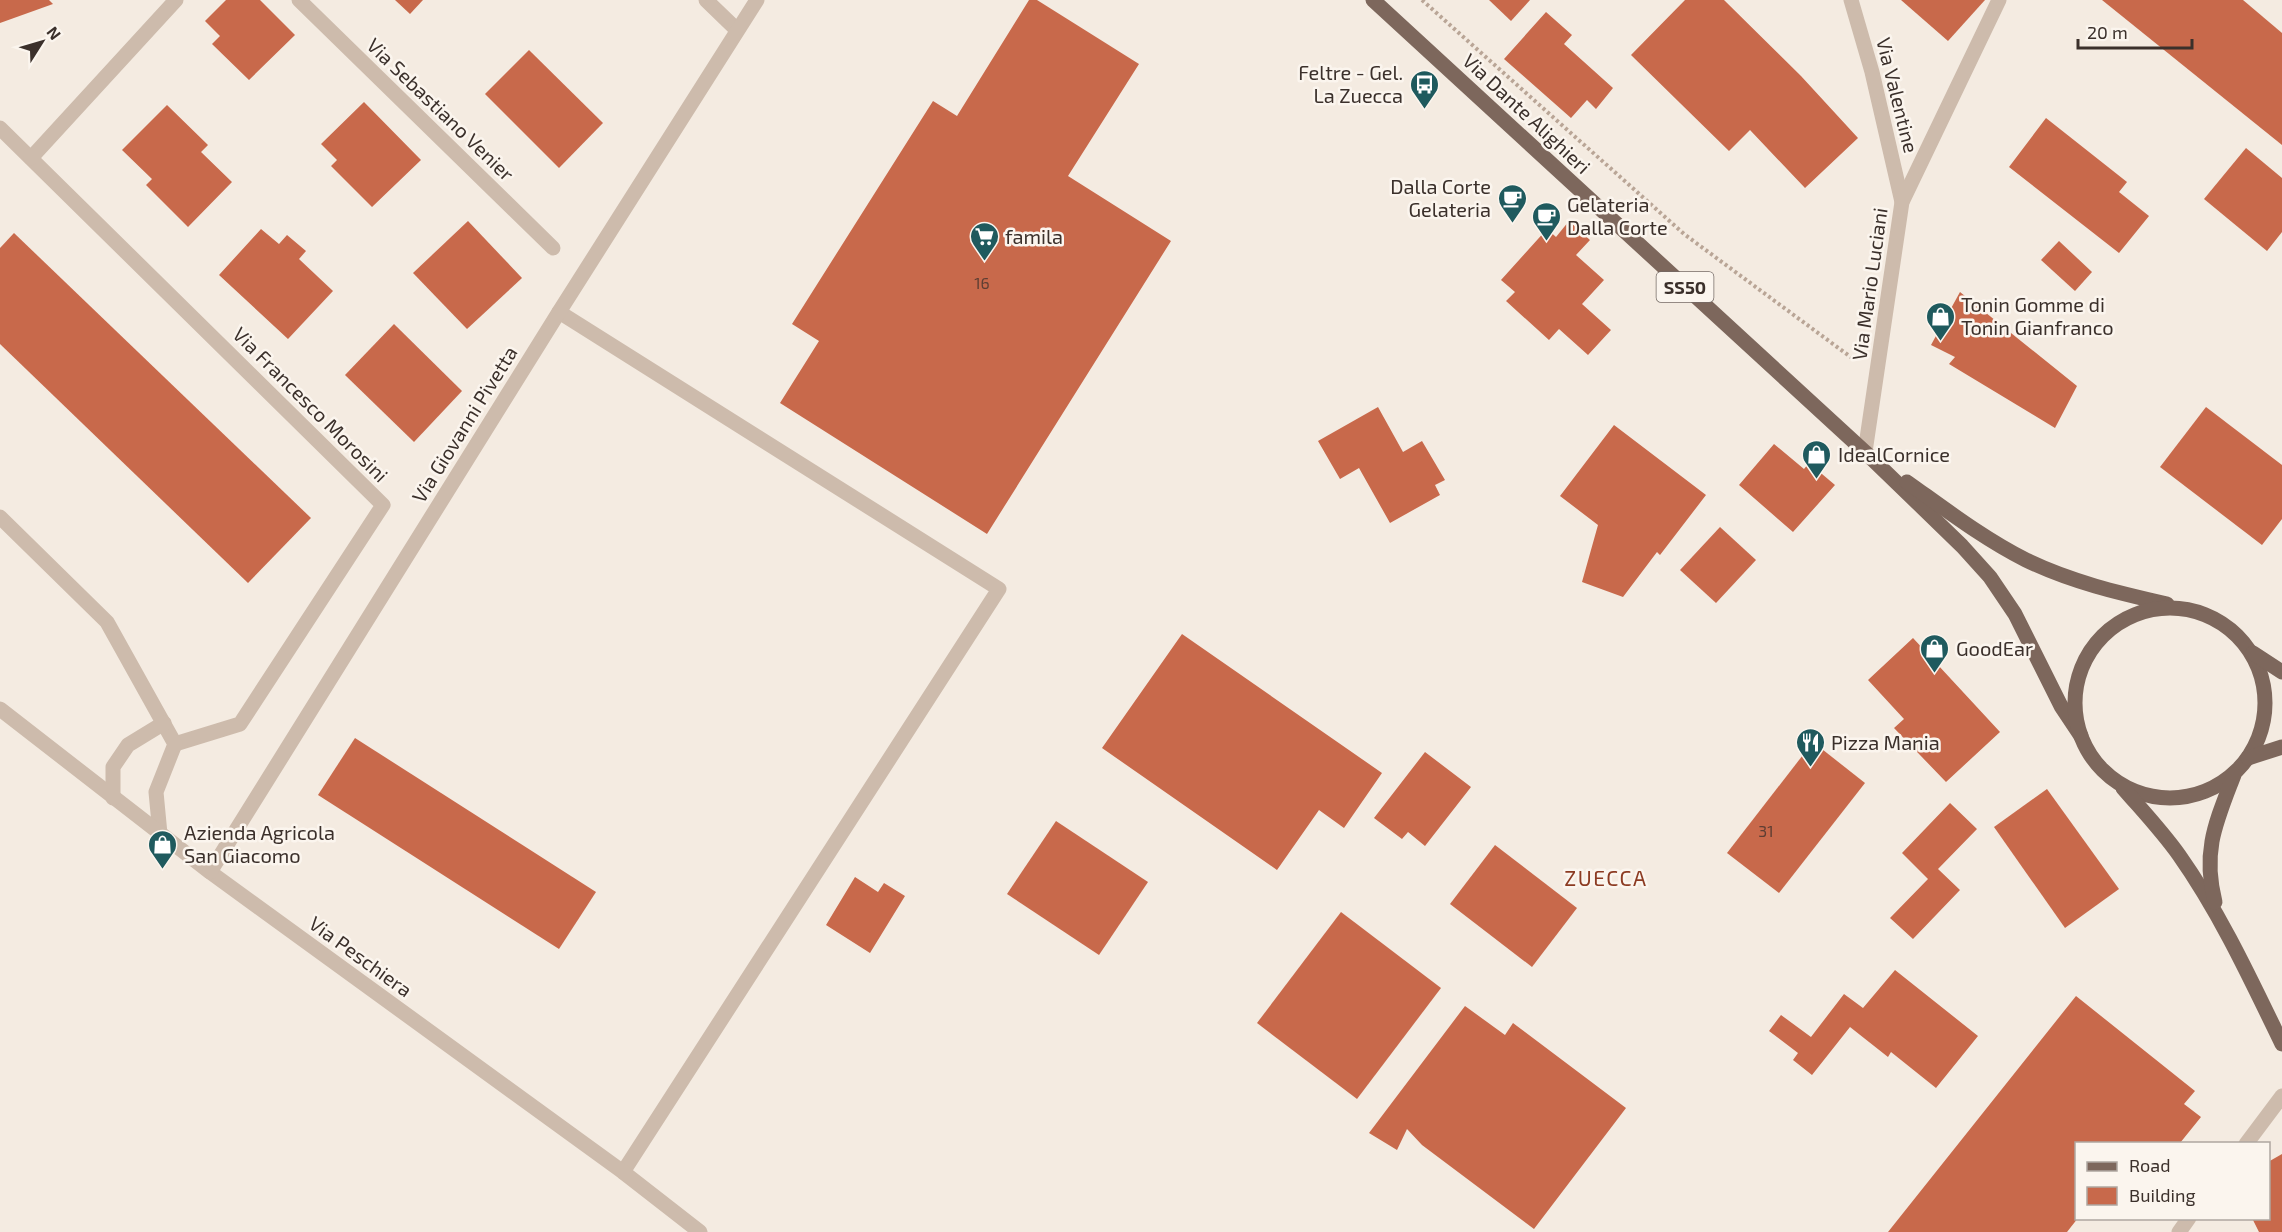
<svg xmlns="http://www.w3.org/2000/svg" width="2282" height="1232" font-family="'Exo 2',sans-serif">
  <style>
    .building { fill: #c8694b }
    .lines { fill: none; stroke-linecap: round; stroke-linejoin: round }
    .path { stroke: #b9a596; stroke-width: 4; stroke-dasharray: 3 3; stroke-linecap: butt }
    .street { stroke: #cdbbac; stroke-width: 15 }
    .primary { stroke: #7d675c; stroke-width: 15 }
    .labels { text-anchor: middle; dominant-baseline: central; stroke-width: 5; stroke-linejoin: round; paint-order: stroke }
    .number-label { font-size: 16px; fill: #5e3e33 }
    .shield { fill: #fbf5ee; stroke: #756b66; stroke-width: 1.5 }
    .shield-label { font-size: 18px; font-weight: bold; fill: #3b302b }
    .poi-label { font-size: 20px; fill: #3b302b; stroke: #fbf5ee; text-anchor: start }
    .street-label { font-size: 20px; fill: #3b302b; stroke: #fbf5ee }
    .neighbourhood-label { font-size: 21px; letter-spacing: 1.5px; fill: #8c3b22; stroke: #fbf5ee }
  </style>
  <rect width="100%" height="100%" fill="#f4ebe1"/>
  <!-- building -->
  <g class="building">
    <path d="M0 0H49L53 4 0 23Z"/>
    <path d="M226 0H260L295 35 249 80 212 44 220 36 205 21Z"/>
    <path d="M395 0H423L410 14Z"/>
    <path d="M1029 0H1037L1139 64 1068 176 1171 241 987 534 780 403 819 341 792 324 933 101 957 116Z"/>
    <path d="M1489 0H1530L1511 21Z"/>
    <path d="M1685 0H1724L1801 76 1858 138 1805 188 1750 130 1729 151 1631 55Z"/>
    <path d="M1901 0H1985L1948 41Z"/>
    <path d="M2102 0H2243L2282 33V145Z"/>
    <path d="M1546 12 1572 35 1564 44 1613 88 1596 109 1587 100 1571 118 1504 59Z"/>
    <path d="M529 50 603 123 559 168 485 94Z"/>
    <path d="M364 102 421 160 372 207 331 166 337 160 321 144Z"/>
    <path d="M167 105 208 145 201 152 232 182 188 227 146 185 152 179 122 150Z"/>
    <path d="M2046 118 2127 182 2119 192 2149 216 2119 253 2009 167Z"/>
    <path d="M2246 148 2282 178V232L2267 251 2204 199Z"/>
    <path d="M468 221 522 278 467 329 413 273Z"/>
    <path d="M1569 221 1590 240 1576 255 1604 280 1582 304 1611 330 1588 355 1559 329 1549 340 1506 301 1515 292 1501 280 1547 229 1556 237Z"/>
    <path d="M261 229 279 244 287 235 306 251 299 259 333 291 288 339 219 275Z"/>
    <path d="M14 233 311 518 248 583 0 344V248Z"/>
    <path d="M2059 241 2092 272 2075 291 2041 260Z"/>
    <path d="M1960 292 2077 386 2055 428 1949 364 1955 357 1931 345Z"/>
    <path d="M394 324 462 391 414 442 345 375Z"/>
    <path d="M1378 407 1403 452 1422 441 1445 480 1435 485 1440 495 1390 523 1359 468 1340 479 1318 441Z"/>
    <path d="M2206 407 2282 465V519L2262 545 2160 467Z"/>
    <path d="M1614 425 1706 495 1660 555 1657 552 1623 597 1582 582 1598 525 1560 496Z"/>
    <path d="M1774 444 1804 469 1809 463 1835 485 1793 532 1739 485Z"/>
    <path d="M1720 527 1756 560 1716 603 1680 570Z"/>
    <path d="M1182 634 1382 773 1344 828 1319 810 1277 870 1102 748Z"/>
    <path d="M1913 638 2000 732 1946 782 1894 728 1904 719 1868 680Z"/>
    <path d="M355 738 596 892 559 949 318 795Z"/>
    <path d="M1813 742 1865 783 1779 893 1727 853Z"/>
    <path d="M1425 752 1471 787 1425 846 1408 832 1402 839 1374 818Z"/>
    <path d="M2047 789 2119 889 2065 928 1994 827Z"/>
    <path d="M1950 803 1977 829 1938 869 1960 890 1913 939 1890 918 1928 879 1902 853Z"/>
    <path d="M1056 821 1148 882 1099 955 1007 894Z"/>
    <path d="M1495 845 1577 908 1532 967 1450 904Z"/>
    <path d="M855 877 878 892 884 883 905 896 870 953 826 925Z"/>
    <path d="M1341 912 1441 988 1357 1099 1257 1023Z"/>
    <path d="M1895 970 1978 1036 1936 1088 1891 1052 1888 1057 1850 1027 1812 1075 1793 1060 1798 1053 1769 1031 1781 1015 1811 1037 1844 994 1863 1008Z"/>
    <path d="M2076 996 2195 1091 2184 1104 2201 1117 2180 1143H2076V1218H2078L2067 1232H1888Z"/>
    <path d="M1465 1006 1505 1035 1513 1023 1626 1108 1534 1229 1422 1145 1407 1129 1397 1150 1369 1133Z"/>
    <path d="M2282 1154V1232H2259L2252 1218H2268V1162Z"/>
  </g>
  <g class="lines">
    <!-- path -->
    <path class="path" d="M1422 0 1684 234 1852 358"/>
    <!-- street -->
    <g class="street">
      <path d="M299 0 553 248"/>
      <path d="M706 0 737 30"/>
      <path d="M1851 0 1872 72 1902 202"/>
      <path d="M0 128 383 505 240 724 175 744"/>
      <path d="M31 158 176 0"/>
      <path d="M559 312 999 589 623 1172"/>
      <path d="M1865 452 1902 202 1999 0"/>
      <path d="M0 517 107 622 175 744 156 792 160 834"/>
      <path d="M0 709 210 872 623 1172 700 1232"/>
      <path d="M113 798V767L128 745 164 723"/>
      <path d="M210 872 559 312 757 0"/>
      <path d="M2246 1144 2282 1096"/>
      <path d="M2179 1232 2189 1218"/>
    </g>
    <!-- primary -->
    <g class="primary">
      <path d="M1373 0 1865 452 1962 546 1990 577 2015 614 2061 706 2081 736"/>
      <path d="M1907 482C1945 509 1984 539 2026 560 2071 582 2119 593 2167 604"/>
      <circle cx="2170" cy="703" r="95"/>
      <path d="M2253 653 2282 672"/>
      <path d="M2248 758 2282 747"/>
      <path d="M2123 788C2142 810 2162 831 2179 855 2220 913 2251 980 2282 1044"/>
      <path d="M2215 902C2202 851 2216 822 2234 775"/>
    </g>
  </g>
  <!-- icons -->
  <defs>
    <symbol id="bus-pin" viewBox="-11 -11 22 30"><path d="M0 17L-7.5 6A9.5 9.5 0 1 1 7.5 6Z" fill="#1f5a5e" stroke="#fbf5ee"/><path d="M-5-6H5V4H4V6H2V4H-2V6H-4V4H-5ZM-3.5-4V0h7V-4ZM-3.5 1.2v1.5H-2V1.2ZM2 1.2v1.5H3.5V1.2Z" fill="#fff"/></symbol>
    <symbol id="cafe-pin" viewBox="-11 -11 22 30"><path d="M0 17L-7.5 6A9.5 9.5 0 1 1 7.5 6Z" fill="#1f5a5e" stroke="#fbf5ee"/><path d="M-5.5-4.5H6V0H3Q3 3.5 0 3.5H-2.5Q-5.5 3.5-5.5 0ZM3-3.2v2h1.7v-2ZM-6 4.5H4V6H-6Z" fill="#fff"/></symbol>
    <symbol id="supermarket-pin" viewBox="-11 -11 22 30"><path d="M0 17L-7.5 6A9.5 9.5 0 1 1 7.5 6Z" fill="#1f5a5e" stroke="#fbf5ee"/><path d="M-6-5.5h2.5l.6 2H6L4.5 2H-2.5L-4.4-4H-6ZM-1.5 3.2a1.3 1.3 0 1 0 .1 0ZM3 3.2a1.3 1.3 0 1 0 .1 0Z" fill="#fff"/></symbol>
    <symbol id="shop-pin" viewBox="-11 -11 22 30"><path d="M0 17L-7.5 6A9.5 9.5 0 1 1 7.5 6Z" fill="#1f5a5e" stroke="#fbf5ee"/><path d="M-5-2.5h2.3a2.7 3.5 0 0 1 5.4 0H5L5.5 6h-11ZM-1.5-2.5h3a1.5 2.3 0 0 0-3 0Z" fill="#fff"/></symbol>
    <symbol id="restaurant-pin" viewBox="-11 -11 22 30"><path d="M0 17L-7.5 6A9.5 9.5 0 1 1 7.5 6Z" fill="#1f5a5e" stroke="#fbf5ee"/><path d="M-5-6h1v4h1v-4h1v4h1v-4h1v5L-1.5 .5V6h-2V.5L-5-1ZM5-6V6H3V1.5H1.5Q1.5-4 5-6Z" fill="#fff"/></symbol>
  </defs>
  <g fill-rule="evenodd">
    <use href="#bus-pin" x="1408" y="68" width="33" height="45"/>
    <use href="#cafe-pin" x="1496" y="182" width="33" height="45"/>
    <use href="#cafe-pin" x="1530" y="200" width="33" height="45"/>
    <use href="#supermarket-pin" x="968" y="220" width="33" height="45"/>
    <use href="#shop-pin" x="1924" y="300" width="33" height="45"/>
    <use href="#shop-pin" x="1800" y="438" width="33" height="45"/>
    <use href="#shop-pin" x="1918" y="632" width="33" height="45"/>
    <use href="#restaurant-pin" x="1794" y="726" width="33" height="45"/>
    <use href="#shop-pin" x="146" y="828" width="33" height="45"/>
  </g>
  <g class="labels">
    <!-- number labels -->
    <g class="number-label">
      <text x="982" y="282">16</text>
      <text x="1766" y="830">31</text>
    </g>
    <!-- shield labels -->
    <rect class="shield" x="1656.5" y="272" width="57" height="30" rx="4.5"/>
    <g class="shield-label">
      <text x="1685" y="287">SS50</text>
    </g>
    <!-- poi labels -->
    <g class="poi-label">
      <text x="1403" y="72" text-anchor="end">Feltre - Gel.<tspan x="1403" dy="23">La Zuecca</tspan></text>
      <text x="1491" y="186" text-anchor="end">Dalla Corte<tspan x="1491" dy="23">Gelateria</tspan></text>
      <text x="1567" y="204">Gelateria<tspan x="1567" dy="23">Dalla Corte</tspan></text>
      <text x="1005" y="236">famila</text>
      <text x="1961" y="304">Tonin Gomme di<tspan x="1961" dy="23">Tonin Gianfranco</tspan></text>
      <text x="1838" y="454">IdealCornice</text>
      <text x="1956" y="648">GoodEar</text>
      <text x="1831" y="742">Pizza Mania</text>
      <text x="184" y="832">Azienda Agricola<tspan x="184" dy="23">San Giacomo</tspan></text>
    </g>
    <!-- street labels -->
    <g class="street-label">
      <text transform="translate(1898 95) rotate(76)">Via Valentine</text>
      <text transform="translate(441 109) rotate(44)">Via Sebastiano Venier</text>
      <text transform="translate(1527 113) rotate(43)">Via Dante Alighieri</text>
      <text transform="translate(1869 284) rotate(-82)">Via Mario Luciani</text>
      <text transform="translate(311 404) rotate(45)">Via Francesco Morosini</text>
      <text transform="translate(464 424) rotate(-58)">Via Giovanni Pivetta</text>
      <text transform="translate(361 956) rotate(36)">Via Peschiera</text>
    </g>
    <!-- neighbourhood labels -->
    <g class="neighbourhood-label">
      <text x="1606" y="877">ZUECCA</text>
    </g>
  </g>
  <!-- legend -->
  <rect x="2075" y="1142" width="195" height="78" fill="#fbf5ee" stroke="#aea6a0" stroke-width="1.5"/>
  <rect x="2087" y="1162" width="30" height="9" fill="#7d675c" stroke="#aea6a0" stroke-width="1.5"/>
  <text x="2129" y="1172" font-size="18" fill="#3b302b">Road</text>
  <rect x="2087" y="1187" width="30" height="18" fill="#c8694b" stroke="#aea6a0" stroke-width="1.5"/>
  <text x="2129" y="1202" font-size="18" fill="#3b302b">Building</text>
  <!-- north arrow -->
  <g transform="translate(42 42) rotate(53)" stroke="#fbf5ee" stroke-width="4.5" paint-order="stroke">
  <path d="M0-4.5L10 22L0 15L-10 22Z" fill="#3b302b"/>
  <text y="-9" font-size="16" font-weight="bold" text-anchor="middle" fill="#3b302b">N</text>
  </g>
  <!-- scale -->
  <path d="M2078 39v9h114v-9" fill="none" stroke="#3b302b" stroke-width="3"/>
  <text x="2087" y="39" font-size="18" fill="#3b302b" stroke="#fbf5ee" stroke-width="4.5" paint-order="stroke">20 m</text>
</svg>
